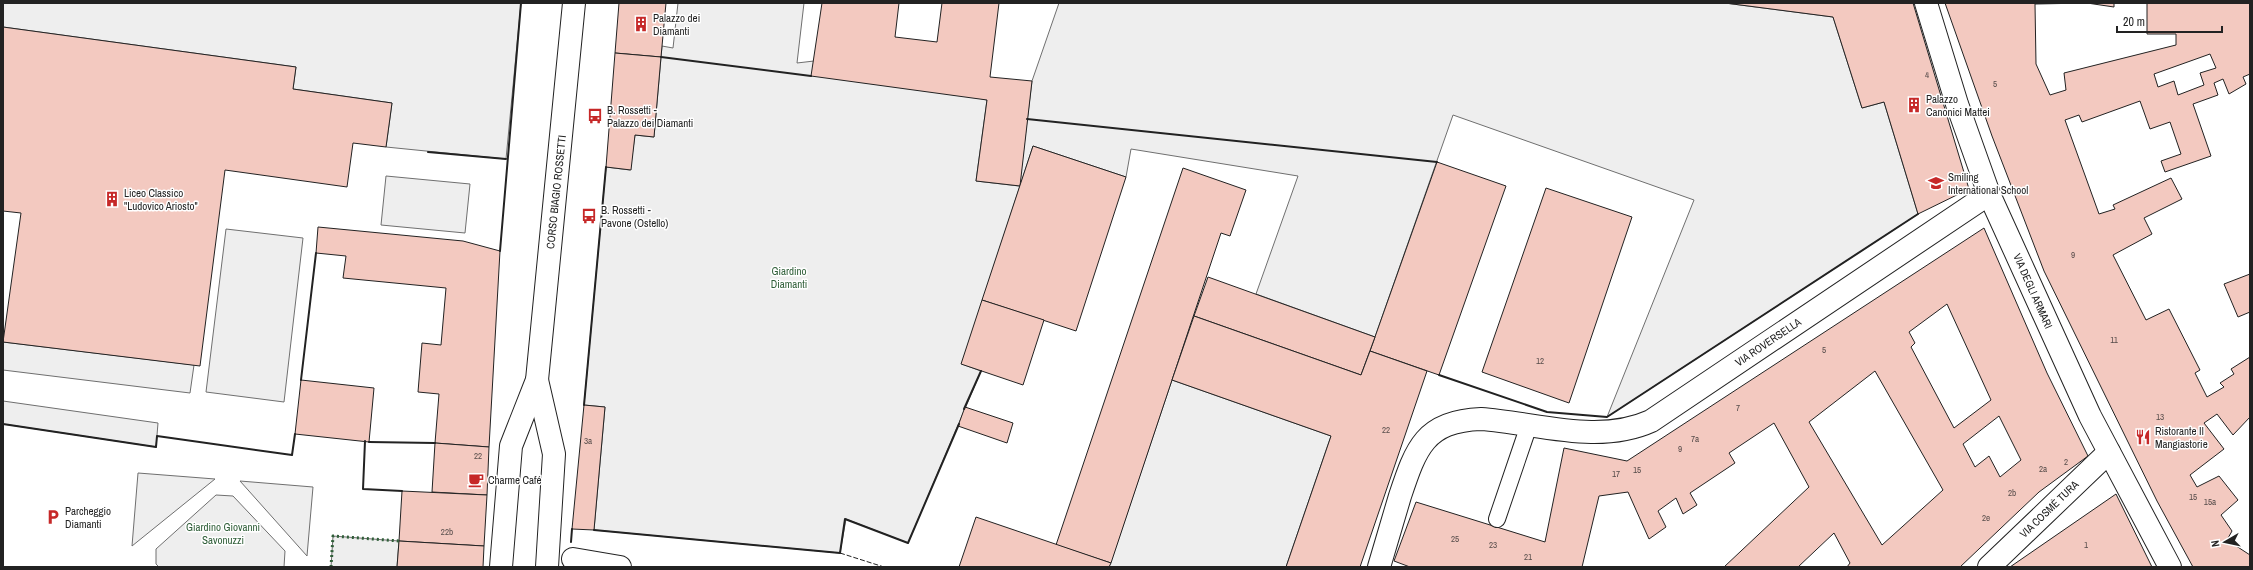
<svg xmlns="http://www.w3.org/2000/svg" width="2253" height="570" font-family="'Archivo Narrow',sans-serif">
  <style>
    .green { fill: #eee; stroke: #6f6f6f }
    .building { fill: #f3c9c0; stroke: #222; fill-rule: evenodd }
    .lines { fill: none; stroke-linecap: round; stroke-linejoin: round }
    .lane-casing { stroke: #222; stroke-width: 18 }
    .street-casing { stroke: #222; stroke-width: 24 }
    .secondary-casing { stroke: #222; stroke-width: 24 }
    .lane { stroke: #fff; stroke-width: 16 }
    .street { stroke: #fff; stroke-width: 22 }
    .secondary { stroke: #fff; stroke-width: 22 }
    .hedge { stroke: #2f5e38; stroke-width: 3; stroke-dasharray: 2 3; stroke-linecap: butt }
    .fence { stroke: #222; stroke-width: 1; stroke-dasharray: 5 2; stroke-linecap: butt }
    .wall { stroke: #222; stroke-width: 2 }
    .labels { text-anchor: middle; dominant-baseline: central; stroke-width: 3; stroke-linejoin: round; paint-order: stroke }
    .number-label { font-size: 9px; fill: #564c4a }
    .poi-label { font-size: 11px; fill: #222; stroke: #fff; text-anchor: start }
    .street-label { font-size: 11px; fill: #222; stroke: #fff }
    .park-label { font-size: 11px; fill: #2f5e38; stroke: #fff }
  </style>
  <rect width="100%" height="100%" fill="#fff"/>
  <!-- green -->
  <g class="green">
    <path d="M3 3H521L506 159 386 147 392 103 293 89 296 67 3 27Z"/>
    <path d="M678 3H804L797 63 814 61 987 100 976 181 1019 186 1032 81 1059 3H1725L1833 17 1862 108 1884 102 1918 214 1607 417 1694 200 1453 115 1375 337 1256 294 1298 176 1131 149 1126 177 1033 146 962 364 981 371 908 543 846 519 840 553 594 530 605 407 584 405 606 167 630 170 635 135 654 137 662 46 673 48Z"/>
    <path d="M386 176 470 184 465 233 381 225Z"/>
    <path d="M226 229 303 238 284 402 206 392Z"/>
    <path d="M3 342 194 365 190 393 3 370Z"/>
    <path d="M1172 380 1331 436 1286 567H1109Z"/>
    <path d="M3 401 158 423 156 447 3 424Z"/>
    <path d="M138 473 215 479 132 546Z"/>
    <path d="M240 481 313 487 307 556Z"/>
    <path d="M216 495 233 496 285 551 284 567H159L156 564V549Z"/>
    <path d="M333 536 399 541 397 567H331Z"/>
  </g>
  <!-- building -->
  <g class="building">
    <path d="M619 3H666L661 57 615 53Z"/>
    <path d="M822 3H899L895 37 937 42 942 3H999L990 77 1032 81 1020 186 976 181 987 100 811 76Z"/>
    <path d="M1725 3H1913L1969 189 1918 214 1884 102 1862 108 1833 17Z"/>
    <path d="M1945 3H2114V7L2087 3 2035 4 2036 64 2050 95 2066 90 2064 73 2176 45V34H2147V3H2250V74L2243 77 2246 84 2229 94 2223 79 2214 83 2218 95 2193 104 2211 156 2165 172 2161 161 2181 154 2170 122 2150 129 2140 101 2082 122 2079 115 2065 120 2099 214 2115 209 2113 205 2171 178 2182 199 2144 218 2152 234 2113 255 2146 320 2169 309 2200 370 2195 373 2207 397 2224 387 2220 383 2234 374 2231 369 2250 357V417L2233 435 2217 414 2204 423 2224 449 2190 475 2197 487 2219 476 2238 500 2221 515 2232 531 2227 540 2250 555V567H2193L2157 501 2044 271 1992 136ZM2210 54 2216 68 2200 73 2204 85 2178 95 2174 81 2158 87 2154 74Z"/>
    <path d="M3 27 296 67 293 89 392 103 386 147 353 143 347 187 225 170 200 366 3 342 21 213 3 211Z"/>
    <path d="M615 53 661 57 654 137 635 135 631 170 606 167Z"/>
    <path d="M1033 146 1126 177 1076 331 982 300Z"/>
    <path d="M1437 162 1506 186 1439 375 1370 351Z"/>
    <path d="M1183 168 1246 190 1230 236 1221 233 1111 563 1056 545Z"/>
    <path d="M1546 188 1632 217 1569 403 1482 372Z"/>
    <path d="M318 227 463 241 500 251 489 447 435 443 439 394 418 392 422 343 441 345 446 288 343 278 346 256 316 253Z"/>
    <path d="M1984 228 2047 373 2088 456 2039 492 1960 567H1847L1850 563 1834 533 1798 567H1724L1809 487 1774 423 1729 453 1735 463 1690 493 1697 505 1683 514 1676 498 1658 511 1666 527 1649 539 1628 492 1599 496 1582 567H1410L1394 561 1416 502 1545 542 1564 448 1627 461ZM1947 304 1991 400 1954 428 1911 347 1915 343 1909 332ZM1875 371 1943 490 1882 545 1809 422ZM1999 416 2021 460 2000 477 1989 456 1975 467 1963 444Z"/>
    <path d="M2250 274V312L2238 317 2224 284Z"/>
    <path d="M1208 277 1375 337 1361 375 1194 316Z"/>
    <path d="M982 300 1044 320 1023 385 961 364Z"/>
    <path d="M1194 316 1361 375 1370 351 1427 371 1360 567H1286L1331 436 1172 380Z"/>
    <path d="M301 380 374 388 369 442 295 434Z"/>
    <path d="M584 405 605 407 594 530 572 529Z"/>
    <path d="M965 407 1013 423 1007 443 958 426Z"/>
    <path d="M435 443 489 447 487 495 432 492Z"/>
    <path d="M402 491 487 495 484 546 399 541Z"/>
    <path d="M2116 494 2152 567H2010Z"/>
    <path d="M976 517 1111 563 1109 567H959Z"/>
    <path d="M399 541 484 546 483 567H397Z"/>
  </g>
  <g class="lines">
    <defs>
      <path id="lane" d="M1497 519 1529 425"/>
      <g id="street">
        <path d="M1926 3 1957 104 1989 194 2090 416 2170 567"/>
        <path d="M573 559 620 567"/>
        <path d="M1379 567C1386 543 1393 520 1400 496 1416 448 1425 421 1481 419 1537 423 1598 445 1651 421L1989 194"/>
        <path d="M1989 567 2109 452"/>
      </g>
      <g id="secondary">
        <path d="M537 380 554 454 547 567"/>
        <path d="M501 567 511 446 537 380 574 3"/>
      </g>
    </defs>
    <!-- lane casing -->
    <use href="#lane" class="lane-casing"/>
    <!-- street casing -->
    <use href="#street" class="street-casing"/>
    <!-- secondary casing -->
    <use href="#secondary" class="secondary-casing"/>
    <!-- lane -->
    <use href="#lane" class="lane"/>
    <!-- street -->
    <use href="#street" class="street"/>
    <!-- secondary -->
    <use href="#secondary" class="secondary"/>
    <!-- hedge -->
    <path class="hedge" d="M331 567 333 536 399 541"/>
    <!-- fence -->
    <path class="fence" d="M840 553 884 567"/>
    <!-- wall -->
    <g class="wall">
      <path d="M661 57 811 76"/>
      <path d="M1027 119 1437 162"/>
      <path d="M428 152 506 159"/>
      <path d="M500 251 521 3"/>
      <path d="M1439 375 1547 412 1607 417 1918 214"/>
      <path d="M301 380 316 253"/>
      <path d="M584 405 606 167"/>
      <path d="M964 409 981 371"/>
      <path d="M3 424 156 447 157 436 292 455 295 434"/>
      <path d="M365 441 363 489 402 491"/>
      <path d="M369 442 435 443"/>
      <path d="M594 530 840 553 845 519 908 543 959 424"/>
      <path d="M571 542 572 529"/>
    </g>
  </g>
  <!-- icons -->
  <defs>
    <symbol id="building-bare" viewBox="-9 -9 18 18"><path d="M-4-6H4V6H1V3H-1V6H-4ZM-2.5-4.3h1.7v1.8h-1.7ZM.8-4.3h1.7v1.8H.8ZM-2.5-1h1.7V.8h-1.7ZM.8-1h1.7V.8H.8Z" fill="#c62828" stroke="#fff" stroke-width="2.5" paint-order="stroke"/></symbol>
    <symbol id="bus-bare" viewBox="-9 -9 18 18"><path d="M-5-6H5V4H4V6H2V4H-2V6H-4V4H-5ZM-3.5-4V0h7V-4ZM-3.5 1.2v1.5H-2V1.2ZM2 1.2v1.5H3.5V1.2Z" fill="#c62828" stroke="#fff" stroke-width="2.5" paint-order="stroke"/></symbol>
    <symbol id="school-bare" viewBox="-9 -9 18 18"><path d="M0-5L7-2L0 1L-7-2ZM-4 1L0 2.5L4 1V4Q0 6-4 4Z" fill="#c62828" stroke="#fff" stroke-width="2.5" paint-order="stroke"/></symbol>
    <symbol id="restaurant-bare" viewBox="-9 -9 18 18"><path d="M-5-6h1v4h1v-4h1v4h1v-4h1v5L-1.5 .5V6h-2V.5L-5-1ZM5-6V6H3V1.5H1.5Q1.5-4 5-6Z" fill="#c62828" stroke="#fff" stroke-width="2.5" paint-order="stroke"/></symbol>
    <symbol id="cafe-bare" viewBox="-9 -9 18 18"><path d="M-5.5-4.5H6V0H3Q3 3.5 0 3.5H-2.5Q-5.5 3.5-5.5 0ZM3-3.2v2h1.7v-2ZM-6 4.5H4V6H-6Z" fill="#c62828" stroke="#fff" stroke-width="2.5" paint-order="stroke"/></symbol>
    <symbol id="parking-bare" viewBox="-9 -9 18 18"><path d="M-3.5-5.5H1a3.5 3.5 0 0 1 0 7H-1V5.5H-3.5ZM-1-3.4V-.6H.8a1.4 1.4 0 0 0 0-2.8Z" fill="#c62828" stroke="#fff" stroke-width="2.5" paint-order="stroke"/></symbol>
  </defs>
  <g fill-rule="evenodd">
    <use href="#building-bare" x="630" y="13" width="22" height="22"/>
    <use href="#building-bare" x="1903" y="94" width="22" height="22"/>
    <use href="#bus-bare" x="584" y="105" width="22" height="22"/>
    <use href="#school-bare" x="1925" y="172" width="22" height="22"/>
    <use href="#building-bare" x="101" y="188" width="22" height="22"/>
    <use href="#bus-bare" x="578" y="205" width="22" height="22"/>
    <use href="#restaurant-bare" x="2132" y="426" width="22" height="22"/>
    <use href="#cafe-bare" x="465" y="469" width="22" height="22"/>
    <use href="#parking-bare" x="42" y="506" width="22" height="22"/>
  </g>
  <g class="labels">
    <!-- number labels -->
    <g class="number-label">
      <text x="1927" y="75">4</text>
      <text x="1995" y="84">5</text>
      <text x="2073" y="255">9</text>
      <text x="2114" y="340">11</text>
      <text x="1824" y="350">5</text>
      <text x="1540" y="361">12</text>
      <text x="1738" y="408">7</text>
      <text x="2160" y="417">13</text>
      <text x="1386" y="430">22</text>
      <text x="1695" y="439">7a</text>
      <text x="588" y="441">3a</text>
      <text x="1680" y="449">9</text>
      <text x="478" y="456">22</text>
      <text x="2066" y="462">2</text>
      <text x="2043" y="469">2a</text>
      <text x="1637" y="470">15</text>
      <text x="1616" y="474">17</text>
      <text x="2012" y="493">2b</text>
      <text x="2193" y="497">15</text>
      <text x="2210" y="502">15a</text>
      <text x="1986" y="518">2e</text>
      <text x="447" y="532">22b</text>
      <text x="1455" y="539">25</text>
      <text x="1493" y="545">23</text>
      <text x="2086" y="545">1</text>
      <text x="1528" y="557">21</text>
    </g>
    <!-- poi labels -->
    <g class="poi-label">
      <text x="653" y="18">Palazzo dei<tspan x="653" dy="13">Diamanti</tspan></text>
      <text x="1926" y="99">Palazzo<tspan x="1926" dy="13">Canonici Mattei</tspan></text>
      <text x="607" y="110">B. Rossetti -<tspan x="607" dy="13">Palazzo dei Diamanti</tspan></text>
      <text x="1948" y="177">Smiling<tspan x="1948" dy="13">International School</tspan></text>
      <text x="124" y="193">Liceo Classico<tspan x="124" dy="13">"Ludovico Ariosto"</tspan></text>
      <text x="601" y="210">B. Rossetti -<tspan x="601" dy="13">Pavone (Ostello)</tspan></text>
      <text x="2155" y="431">Ristorante Il<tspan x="2155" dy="13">Mangiastorie</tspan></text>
      <text x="488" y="480">Charme Café</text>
      <text x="65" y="511">Parcheggio<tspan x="65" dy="13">Diamanti</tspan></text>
    </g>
    <!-- street labels -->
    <g class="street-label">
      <text transform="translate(556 192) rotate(-84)">CORSO BIAGIO ROSSETTI</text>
      <text transform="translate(2033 291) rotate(66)">VIA DEGLI ARMARI</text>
      <text transform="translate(1768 342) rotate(-34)">VIA ROVERSELLA</text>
      <text transform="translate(2049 509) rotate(-44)">VIA COSMÈ TURA</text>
    </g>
    <!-- park labels -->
    <g class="park-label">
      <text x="789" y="271">Giardino<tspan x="789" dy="13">Diamanti</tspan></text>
      <text x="223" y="527">Giardino Giovanni<tspan x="223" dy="13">Savonuzzi</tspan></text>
    </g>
  </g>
  <!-- border -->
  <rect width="2253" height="570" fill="none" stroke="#222222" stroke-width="8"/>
  <!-- north arrow -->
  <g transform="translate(2225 542) rotate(261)" stroke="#ffffff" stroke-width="3" paint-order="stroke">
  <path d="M0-3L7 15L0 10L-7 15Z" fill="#222222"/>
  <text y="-6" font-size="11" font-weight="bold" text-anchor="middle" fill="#222222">N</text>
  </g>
  <!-- scale -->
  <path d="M2117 26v6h105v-6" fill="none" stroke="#222222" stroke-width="2"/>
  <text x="2123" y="26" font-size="12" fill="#222222" stroke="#ffffff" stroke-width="3" paint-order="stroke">20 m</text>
</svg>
